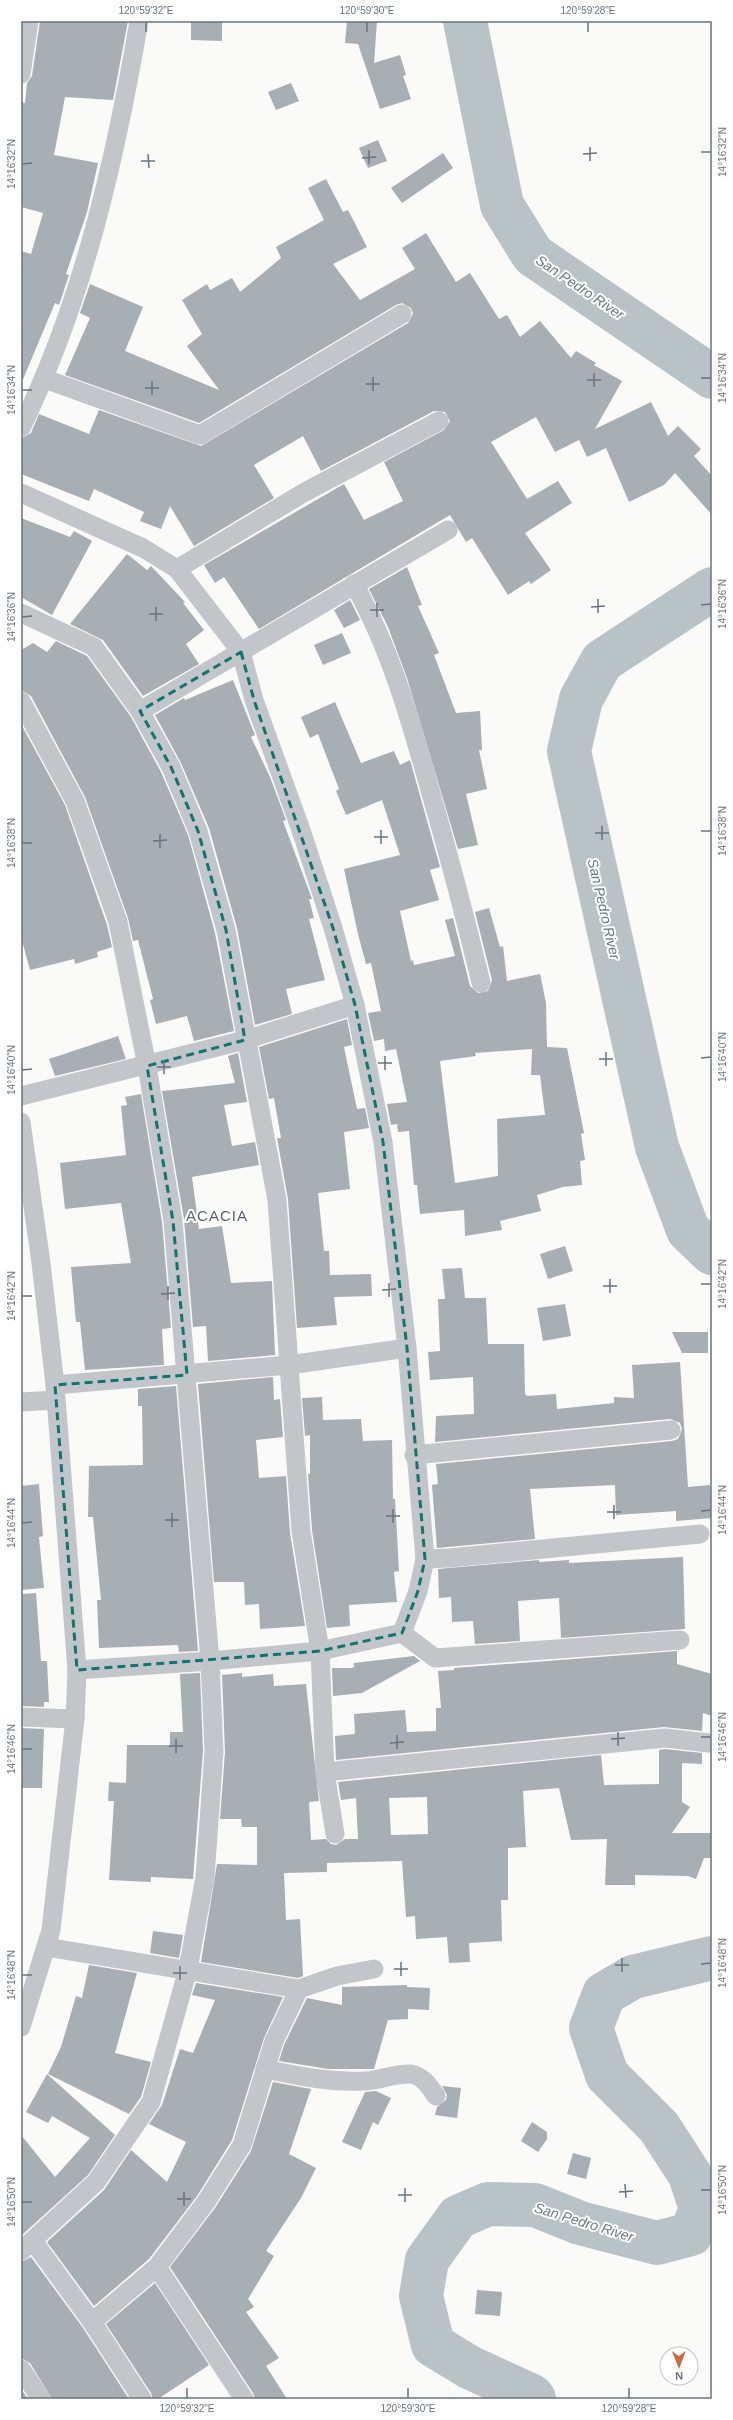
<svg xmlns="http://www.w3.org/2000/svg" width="733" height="2420" font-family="Helvetica,sans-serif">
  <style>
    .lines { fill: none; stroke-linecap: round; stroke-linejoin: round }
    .stream { stroke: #b9c2c7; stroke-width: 7 }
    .river { stroke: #b9c2c7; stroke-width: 44 }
    .building { fill: #a7aeb4; fill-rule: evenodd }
    .minor { stroke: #c2c5c9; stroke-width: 19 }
    .marked { fill: none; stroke: #0f766e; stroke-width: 3; stroke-dasharray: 8 5; stroke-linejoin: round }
    .ticks { fill: none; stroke: #67747f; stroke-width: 1.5 }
    .labels { text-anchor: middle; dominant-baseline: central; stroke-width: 4; stroke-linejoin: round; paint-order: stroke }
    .water-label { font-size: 14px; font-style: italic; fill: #687980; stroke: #fff }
    .quarter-label { font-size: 15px; letter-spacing: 1px; fill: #59636b; stroke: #fff }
    .neatline { fill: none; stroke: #67747f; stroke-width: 1.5 }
    .ticks-label { font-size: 10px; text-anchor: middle; fill: #67747f }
  </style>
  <rect width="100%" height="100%" fill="#fafaf8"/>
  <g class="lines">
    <!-- stream -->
    <path class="stream" d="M709 374 712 371"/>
    <!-- river -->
    <g class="river">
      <path d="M465 21 502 205 533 255 712 377"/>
      <path d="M712 589 602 661 581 699 569 751 657 1147 688 1230 712 1253"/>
      <path d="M534 2399 532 2396 469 2367 433 2345 421 2296 427 2260 458 2217 488 2204 535 2205 580 2223 657 2243 691 2234 701 2209 690 2175 659 2127 607 2075 591 2028 604 1994 633 1977 712 1958"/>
    </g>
  </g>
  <!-- building -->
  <g class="building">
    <path d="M40 21H128L113 100 65 97 54 155 98 163 87 212 66 274 69 275 59 305 55 303 21 384V251L31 254 43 213 21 207V102L25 103 27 83 32 76Z"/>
    <path d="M191 21H222V41L191 40Z"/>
    <path d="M347 21H377L374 63 400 55 406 75 403 76 411 99 380 109 358 44 345 43Z"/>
    <path d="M291 83 299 101 276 110 268 92Z"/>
    <path d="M378 140 387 161 368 168 359 148Z"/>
    <path d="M443 153 453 168 402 203 391 188Z"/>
    <path d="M326 179 343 212 348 210 367 247 333 264 360 300 415 269 402 248 426 233 456 282 470 273 499 319 507 315 520 337 540 321 571 358 576 351 596 363 594 365 622 381 595 429 651 402 668 436 678 426 701 449 694 456 712 476V515L675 473 664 485 629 502 606 448 587 457 579 440 555 452 536 417 491 442 527 499 558 481 572 503 525 533 551 570 531 584 529 581 508 595 472 538 466 542 450 515 259 629 224 577 215 583 204 565 344 484 364 520 403 501 384 462 444 430 450 421 445 412 434 411 321 471 303 436 254 465 274 498 194 546 170 506 161 529 140 521 144 512 94 489 89 501 21 474V439L31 433 39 414 89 434 99 410 201 446 408 323 413 314 411 308 402 303 396 305 199 423 65 375 90 318 80 313 90 284 143 307 125 351 219 390 187 346 202 334 182 300 207 284 210 290 232 278 240 292 281 258 276 247 324 220 308 188Z"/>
    <path d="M21 518 70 537 74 531 92 541 52 615 21 597Z"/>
    <path d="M127 554 147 570 151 566 185 602 183 603 204 630 186 644 199 664 143 696 103 640 70 624Z"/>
    <path d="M407 567 422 605 418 606 439 653 434 655 456 713 480 711 482 750H479L487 789 466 794 478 845 458 849 407 678 388 627 369 589Z"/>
    <path d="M350 600 360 620 344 628 334 610Z"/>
    <path d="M342 633 351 653 323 665 314 645Z"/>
    <path d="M56 641 87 656 131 717 161 772 188 835 215 933 234 1031 194 1041 187 1016 156 1024 150 1000 153 999 138 940 133 941 128 918 85 797 31 696 21 690V650L33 643 47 652Z"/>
    <path d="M233 680 255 735 251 737 270 777 286 820 283 821 312 899H309L314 918 309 919 325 980 286 989 292 1014 255 1025 237 928 209 828 181 763 155 715 184 698 185 700Z"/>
    <path d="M335 702 361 763 394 751 400 765 410 760 440 867 430 870 439 900 400 911 411 961 413 960 414 965 455 956 445 920 453 918 470 986 478 993 488 991 492 980 475 912 489 908 500 947 503 946 507 981 540 974 546 1003 547 1047 567 1048 584 1133 581 1134 585 1160 580 1161 582 1185 563 1187 537 1195 541 1211 500 1221 502 1230 465 1236 464 1210 420 1214 417 1185H414L409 1131 398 1132 397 1124 391 1125 387 1104 407 1102 396 1049 385 1051 384 1039 374 1041 368 1013 381 1011 371 963 366 964 358 934 344 869 400 855 382 800 346 815 336 791 339 789 318 734 310 738 301 717ZM532 1049 531 1075H540L545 1115 497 1119 498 1176 455 1183 440 1061 476 1056 475 1053Z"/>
    <path d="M21 724 65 805 107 925 112 947 97 952 98 957 75 964 74 959 30 970 21 937Z"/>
    <path d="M347 1019 352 1045 344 1047 357 1109 365 1108 369 1128 344 1132 350 1189 318 1193 324 1251H329L330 1275 371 1274 372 1296 334 1297 337 1325 297 1328 288 1199 277 1138H281L274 1098 269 1099 259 1047Z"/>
    <path d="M118 1036 126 1059 55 1076 49 1059Z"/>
    <path d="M238 1053 247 1102 224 1105 232 1146 255 1142 259 1165 192 1177 199 1229 222 1226 231 1283 272 1281 275 1355 208 1361 206 1326 193 1327 184 1219 162 1091 235 1083 228 1056Z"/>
    <path d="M141 1094 162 1222 171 1328 162 1329 164 1365 85 1370 80 1322H76L71 1267 131 1263 121 1203 65 1209 60 1163 126 1155 121 1106 127 1105 125 1097Z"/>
    <path d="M565 1246 573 1271 548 1279 540 1254Z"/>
    <path d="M462 1268 465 1298H486L488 1344H524L525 1394 527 1396 556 1394 557 1409 614 1403V1397L634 1398 632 1365 680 1362 688 1487 710 1485 712 1518 676 1521V1511L616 1515 615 1485 530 1489 535 1539 437 1548 432 1485 438 1484 436 1464 672 1441 678 1439 682 1429 680 1423 670 1419 435 1442 436 1416 474 1414 473 1377 430 1380 428 1352 440 1351 438 1299H445L442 1269Z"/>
    <path d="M565 1304 571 1336 543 1341 537 1308Z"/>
    <path d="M672 1332H708V1353H682Z"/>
    <path d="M273 1377 274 1400 280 1399 283 1437 256 1440 259 1478 286 1476 290 1533 305 1626 260 1629 259 1604 245 1605 244 1582H214L198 1384Z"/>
    <path d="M176 1386 198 1651 179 1652 178 1645 99 1648 97 1600H101L93 1517H88L89 1466 143 1465 142 1406H138V1389Z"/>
    <path d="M322 1397 323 1420 361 1419 363 1441 392 1440 393 1499H395L399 1571 394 1572 397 1602 349 1605 350 1626 327 1628 312 1530 308 1474H310V1435L305 1436 302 1398Z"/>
    <path d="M39 1484 43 1536 39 1537 44 1588 21 1590V1486Z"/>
    <path d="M683 1557 685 1629 561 1638 559 1598 518 1601 520 1641 475 1644 473 1621 452 1622 451 1597 439 1598 438 1569 539 1560V1562L569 1560V1563Z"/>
    <path d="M36 1593 41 1661H47L49 1702H44V1707L21 1706V1594Z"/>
    <path d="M677 1651V1664L712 1674V1716L703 1713 702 1731 664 1727 336 1760 335 1736 355 1734 354 1714 405 1710 407 1732 436 1731V1708H441L438 1671 454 1670V1668Z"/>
    <path d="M414 1656 420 1661 362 1693 333 1696 332 1668H352L354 1667V1663Z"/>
    <path d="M200 1673 203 1751 193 1879 151 1877V1882L109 1880 114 1801H108L109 1782 126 1783 127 1745H170V1732H183L180 1674Z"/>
    <path d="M242 1673V1677L273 1674 274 1686 306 1684 319 1801 309 1802 311 1840 326 1839 331 1844 336 1845 345 1839H358L356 1798 341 1800 338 1782 601 1755 604 1785 659 1784V1750L665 1749 702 1753V1764L682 1763V1802L690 1807 672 1833H712V1858H704L696 1879 688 1876 635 1875V1885H605L607 1839 571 1840 559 1788 523 1791 526 1847 508 1848V1900H501L502 1941 469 1943 470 1962 449 1963 447 1937 416 1939 415 1916 406 1917 402 1861 327 1863V1872L284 1873 286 1920 300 1919 303 1976 298 1978 201 1962 217 1864 257 1865V1827H242L241 1819H220L225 1752 222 1675ZM427 1797 428 1834 391 1835 389 1798Z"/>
    <path d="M21 1728 44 1729 42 1788H21Z"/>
    <path d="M153 1931 183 1935 179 1958 150 1953Z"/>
    <path d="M89 1965 137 1973 115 2053 151 2062 141 2097 129 2114 48 2074 61 2047 76 1996 82 1998Z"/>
    <path d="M196 1983 283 1997 264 2038 232 2140 197 2196 149 2259 94 2306 47 2242 104 2190 131 2150 167 2182 186 2142 149 2124 162 2105 180 2049 193 2053 215 2000 192 1995Z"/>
    <path d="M407 1985V1987L430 1988 429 2010 408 2009V2019L388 2020 374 2069H328L279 2061 284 2045 307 1998 342 2005V1987Z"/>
    <path d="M47 2074 115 2135 88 2175 21 2236V2135L55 2177 90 2138 52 2116 48 2123 26 2112Z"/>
    <path d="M273 2082 311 2089 289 2154 316 2168 301 2198 266 2251 274 2256 248 2299 254 2307 246 2312 279 2358 266 2366 287 2399H255L253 2393 170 2267 215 2208 251 2151Z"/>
    <path d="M442 2086 461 2088 457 2118 435 2115 437 2107 446 2100 447 2095Z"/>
    <path d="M376 2091 391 2098 378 2125 373 2122 361 2150 342 2142 365 2092Z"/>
    <path d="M532 2122 547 2132V2139L538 2152 521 2141Z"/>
    <path d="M573 2153 591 2158 586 2179 567 2174Z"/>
    <path d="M31 2257 83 2328 129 2399H52L30 2363 21 2358V2262Z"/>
    <path d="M155 2283 209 2365 158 2399H153L151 2393 106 2324Z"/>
    <path d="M477 2290 502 2292 500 2316 475 2314Z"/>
    <path d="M21 2389 28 2399H21Z"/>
  </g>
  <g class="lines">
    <!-- minor -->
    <g class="minor">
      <path d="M21 74 29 21"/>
      <path d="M45 379 200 435 402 314"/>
      <path d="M21 428C83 301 115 161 139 21"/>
      <path d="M21 493 143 548 177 569 241 652 254 700 301 830 333 928 355 1005 383 1142 407 1348 425 1559 418 1591 402 1633 320 1651 210 1661 77 1670 55 1385 41 1263 21 1122"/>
      <path d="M177 569 305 492 439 421"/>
      <path d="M354 584C389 646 409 715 428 783 447 849 465 916 481 983"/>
      <path d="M21 613 94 647 140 711 171 767 198 831 226 930 277 1200 301 1531 320 1651 325 1772 335 1834"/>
      <path d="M21 701 75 801 118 922 147 1066 173 1221 210 1661 214 1751 205 1877 188 1969 151 2102 96 2182 21 2251"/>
      <path d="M140 711 448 530"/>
      <path d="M21 1096 245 1040 355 1005"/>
      <path d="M55 1385 289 1365 407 1348"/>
      <path d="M21 1402 55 1400"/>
      <path d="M414 1455 671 1430"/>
      <path d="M425 1559 449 1558 700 1534"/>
      <path d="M402 1633 435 1658 680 1640"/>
      <path d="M21 1717 75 1719"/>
      <path d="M325 1772 665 1738 709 1743"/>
      <path d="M46 1947 299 1989"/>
      <path d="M21 2027 51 1930 75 1719 77 1670"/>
      <path d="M265 2069C299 2076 330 2083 366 2081 381 2080 396 2073 411 2074 423 2076 430 2087 436 2096"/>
      <path d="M33 2241 92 2322 142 2399"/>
      <path d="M157 2267 244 2399"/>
      <path d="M92 2322 157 2267 206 2202 242 2145 274 2041 299 1989 337 1976 374 1969"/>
      <path d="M21 2369 41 2399"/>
    </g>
  </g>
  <!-- marked area -->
  <path class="marked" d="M241 652 254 700 333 928 355 1005 383 1142 407 1348 425 1559 418 1591 402 1633 320 1651 77 1670 55 1385 187 1375 173 1221 147 1066 245 1040 226 930 198 831 171 767 140 711Z"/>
  <!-- ticks -->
  <path class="ticks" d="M146 22V32M367 22V32M588 22V32M590 147V161M369 150V164M701 152H711M148 154 149 168M583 154 597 153M362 158 376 157M141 161H155M22 164 32 163M594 373V387M373 377V391M701 378H711M587 380H601M152 381V395M366 384H380M145 388H159M22 390H32M598 599V613M377 603V617M701 605 711 604M156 607V621M591 607 605 606M370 610H384M149 614H163M22 617 32 616M602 826V840M381 830V844M701 831H711M595 833H609M160 834V848M374 837H388M153 841 167 840M22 843H32M606 1052V1066M385 1056V1070M701 1058 711 1057M599 1059H613M164 1060V1074M378 1063H392M157 1067H171M22 1070 32 1069M610 1279V1293M389 1283V1297M701 1284H711M168 1286V1300M603 1286H617M382 1290 396 1289M161 1294 175 1293M22 1296H32M614 1505V1519M393 1509V1523M701 1511 711 1510M607 1512H621M172 1513V1527M386 1516H400M165 1520H179M22 1523 32 1522M618 1732V1746M397 1735V1749M701 1737H711M176 1739V1753M611 1739 625 1738M390 1743 404 1742M169 1746H183M22 1749H32M622 1958V1972M401 1962V1976M701 1964 711 1963M615 1965H629M180 1966V1980M394 1969H408M173 1973H187M22 1975H32M625 2184 626 2198M405 2188V2202M701 2190H711M184 2192V2206M619 2192 633 2191M398 2195H412M177 2199H191M22 2202H32M187 2388V2398M408 2388V2398M629 2388V2398"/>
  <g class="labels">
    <!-- water labels -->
    <g class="water-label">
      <text transform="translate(580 287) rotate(34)">San Pedro River</text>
      <text transform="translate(604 909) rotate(77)">San Pedro River</text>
      <text transform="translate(584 2222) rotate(17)">San Pedro River</text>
    </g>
    <!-- quarter labels -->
    <g class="quarter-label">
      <text x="217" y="1215">ACACIA</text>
    </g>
  </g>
  <!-- border -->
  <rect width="733" height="2420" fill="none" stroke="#ffffff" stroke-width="44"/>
  <!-- north arrow -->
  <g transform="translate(679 2366) rotate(179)"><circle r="19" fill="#ffffff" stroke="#c2c7cc"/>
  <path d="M0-3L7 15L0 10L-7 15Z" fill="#d06842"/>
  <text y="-6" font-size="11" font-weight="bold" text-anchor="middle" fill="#67747f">N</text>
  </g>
  <rect x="22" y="22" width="689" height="2376" class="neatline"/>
  <g class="ticks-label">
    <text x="146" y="14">120°59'32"E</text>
    <text x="367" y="14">120°59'30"E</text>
    <text x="588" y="14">120°59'28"E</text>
    <text transform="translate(722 152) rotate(-90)" y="4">14°16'32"N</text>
    <text transform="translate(11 164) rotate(-90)" y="4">14°16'32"N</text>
    <text transform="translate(722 378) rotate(-90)" y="4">14°16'34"N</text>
    <text transform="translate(11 390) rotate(-90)" y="4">14°16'34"N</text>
    <text transform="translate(722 604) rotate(-90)" y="4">14°16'36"N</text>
    <text transform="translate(11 617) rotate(-90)" y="4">14°16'36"N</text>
    <text transform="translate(722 831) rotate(-90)" y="4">14°16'38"N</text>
    <text transform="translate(11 843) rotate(-90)" y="4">14°16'38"N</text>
    <text transform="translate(722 1057) rotate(-90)" y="4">14°16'40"N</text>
    <text transform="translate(11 1070) rotate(-90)" y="4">14°16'40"N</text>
    <text transform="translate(722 1284) rotate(-90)" y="4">14°16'42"N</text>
    <text transform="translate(11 1296) rotate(-90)" y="4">14°16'42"N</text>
    <text transform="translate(722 1510) rotate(-90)" y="4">14°16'44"N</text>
    <text transform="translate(11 1523) rotate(-90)" y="4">14°16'44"N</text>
    <text transform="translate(722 1737) rotate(-90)" y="4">14°16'46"N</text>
    <text transform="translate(11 1749) rotate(-90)" y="4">14°16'46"N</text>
    <text transform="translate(722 1963) rotate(-90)" y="4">14°16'48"N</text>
    <text transform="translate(11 1975) rotate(-90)" y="4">14°16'48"N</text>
    <text transform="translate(722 2190) rotate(-90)" y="4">14°16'50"N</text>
    <text transform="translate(11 2202) rotate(-90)" y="4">14°16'50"N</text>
    <text x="187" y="2412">120°59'32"E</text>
    <text x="408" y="2412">120°59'30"E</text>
    <text x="629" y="2412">120°59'28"E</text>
  </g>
</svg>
